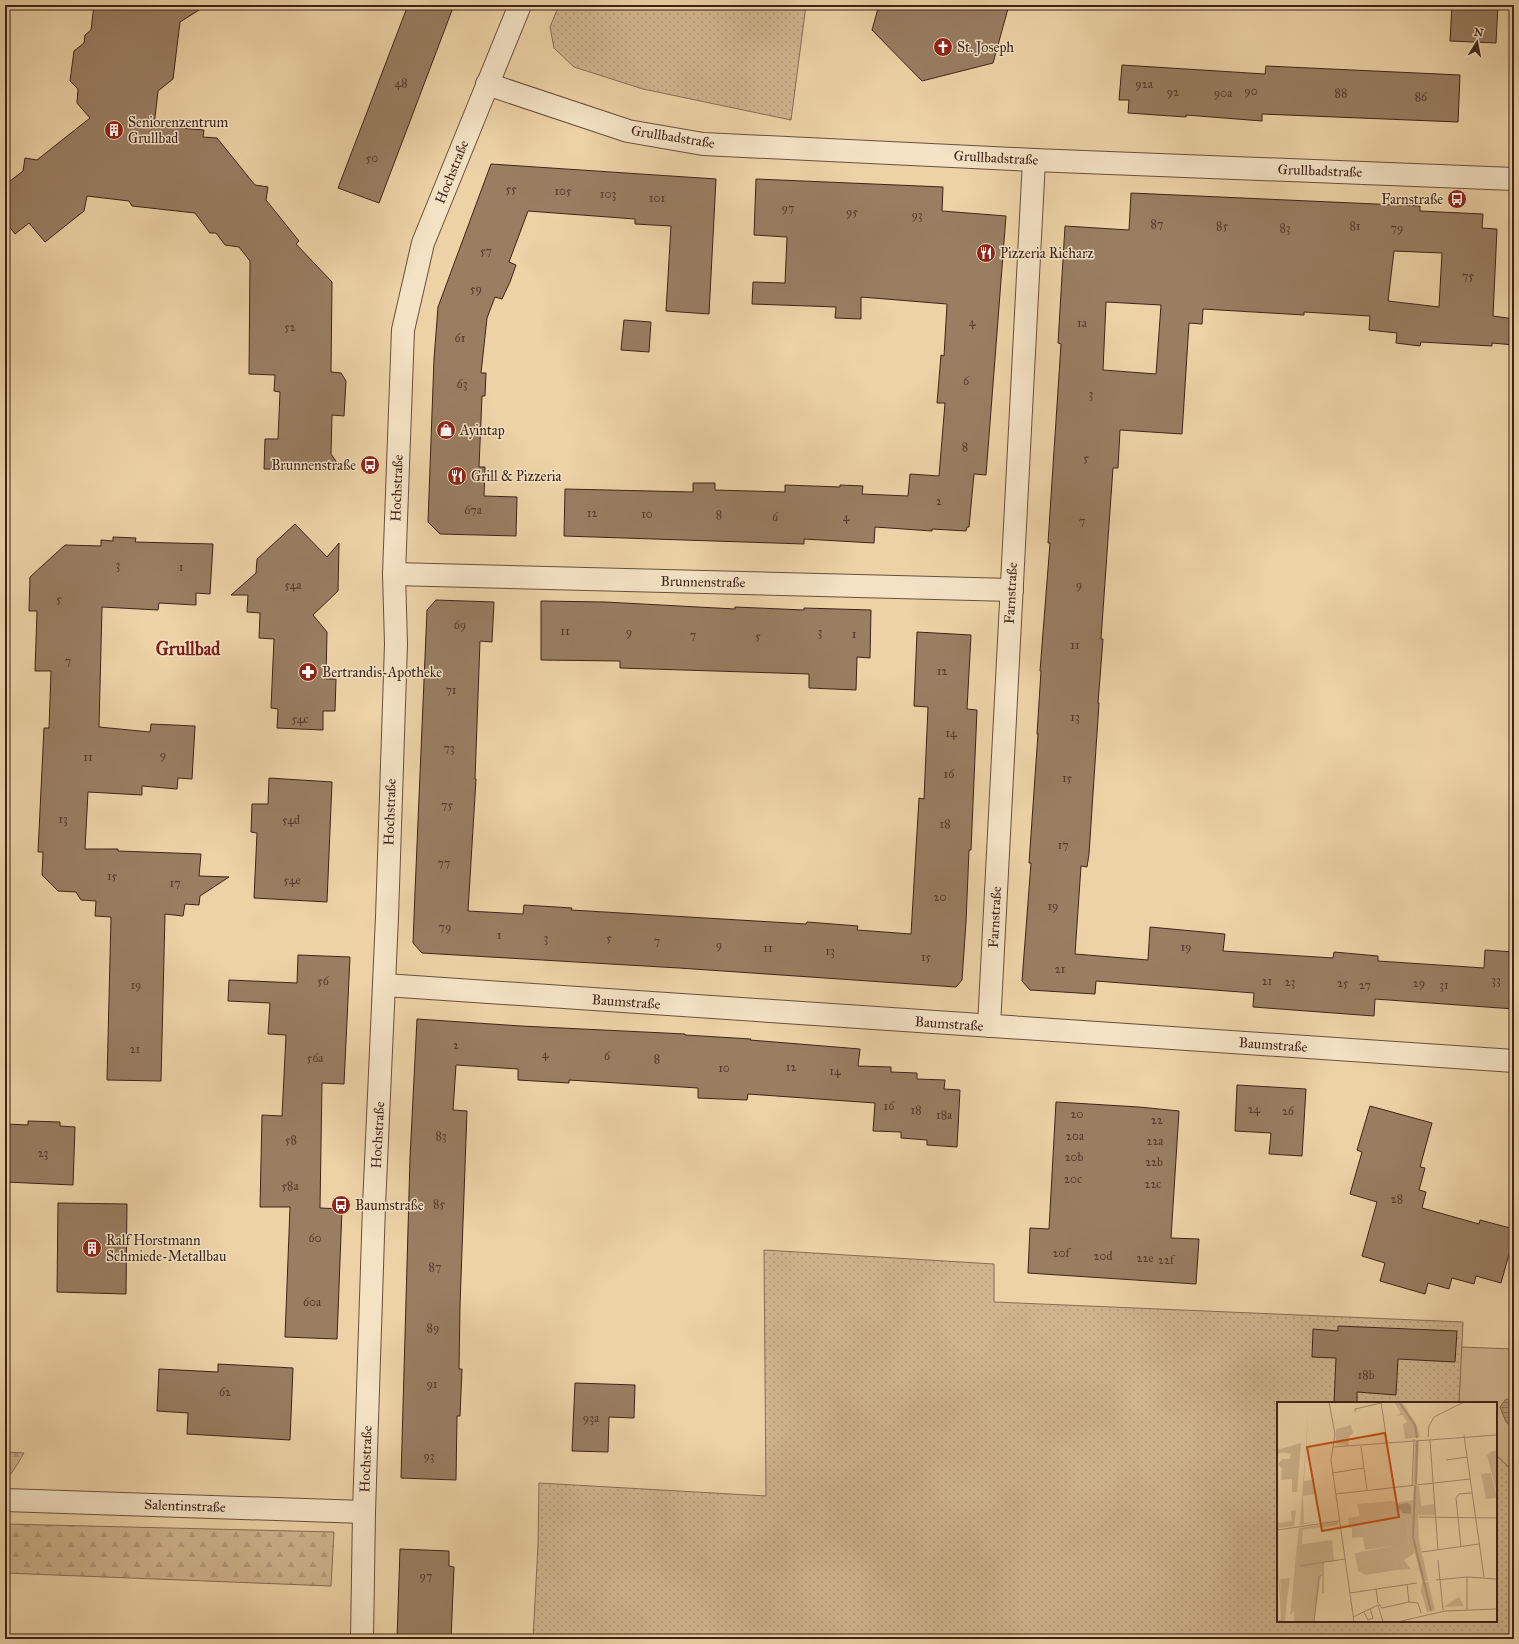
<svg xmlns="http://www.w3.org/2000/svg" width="1519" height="1644" font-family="'IM FELL Great Primer',serif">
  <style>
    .grass { fill: #cfb48d; stroke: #876c53 }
    .forest { fill: url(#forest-firs); stroke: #876c53 }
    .park { fill: url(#park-dots); stroke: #876c53 }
    .water { fill: url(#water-rules); stroke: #836850 }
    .building { fill: #997e62; stroke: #3f2319; fill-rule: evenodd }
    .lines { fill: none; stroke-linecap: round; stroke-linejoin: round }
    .minor-casing { stroke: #6a4f3c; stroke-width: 24 }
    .tertiary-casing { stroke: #6a4f3c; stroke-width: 24 }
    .minor { stroke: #f3e2c4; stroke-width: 22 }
    .tertiary { stroke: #f3e2c4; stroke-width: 22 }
    .labels { text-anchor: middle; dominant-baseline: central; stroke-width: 3; stroke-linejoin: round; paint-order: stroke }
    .number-label { font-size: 12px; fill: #563a2b }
    .poi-label { font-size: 14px; fill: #3f2319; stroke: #f3e2c4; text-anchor: start }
    .street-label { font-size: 14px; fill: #3f2319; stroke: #f3e2c4 }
    .district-label { font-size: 18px; font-weight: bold; fill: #7a1f14; stroke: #f3e2c4 }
    .inset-river { fill: none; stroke: #b19675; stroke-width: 2 }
    .inset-road { fill: none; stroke: #a78c6d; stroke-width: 1 }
    .view { fill: #c64e0f; fill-opacity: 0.15; stroke: #c64e0f; stroke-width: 2 }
    .inset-edge { fill: none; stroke: #3f2319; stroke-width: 2 }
  </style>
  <defs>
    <pattern id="forest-firs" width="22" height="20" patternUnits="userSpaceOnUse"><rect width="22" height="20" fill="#cfb48d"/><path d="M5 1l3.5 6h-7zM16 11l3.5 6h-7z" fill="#b39a79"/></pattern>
    <pattern id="park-dots" width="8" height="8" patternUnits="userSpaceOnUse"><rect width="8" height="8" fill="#cfb48d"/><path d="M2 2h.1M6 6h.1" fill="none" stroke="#b39a79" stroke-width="1.8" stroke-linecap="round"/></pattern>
    <pattern id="water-rules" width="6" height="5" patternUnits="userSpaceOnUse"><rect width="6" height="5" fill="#b19675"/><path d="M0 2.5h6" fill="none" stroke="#917a5f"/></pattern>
  </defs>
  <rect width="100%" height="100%" fill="#ecd2a5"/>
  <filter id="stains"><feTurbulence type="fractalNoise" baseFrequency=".005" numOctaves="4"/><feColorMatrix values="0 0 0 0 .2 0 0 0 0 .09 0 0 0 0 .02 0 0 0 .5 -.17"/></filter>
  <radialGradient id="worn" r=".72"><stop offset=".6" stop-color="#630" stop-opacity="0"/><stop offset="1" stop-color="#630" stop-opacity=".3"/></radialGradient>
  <!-- grass -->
  <path class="grass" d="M1461 1347 1514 1349V1472L1496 1455V1403H1459Z"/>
  <!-- forest -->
  <g class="forest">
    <path d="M5 1452 24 1453 17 1465 10 1475H5Z"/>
    <path d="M5 1524 334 1532 331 1586 5 1573Z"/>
  </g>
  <!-- park -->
  <g class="park">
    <path d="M559 5H806L791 120 643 89 574 67 554 48 550 27Z"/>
    <path d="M764 1250 994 1264V1302L1463 1322 1459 1403H1278V1621H1496V1455L1514 1472V1639H533L538 1545 539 1483 766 1496Z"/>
  </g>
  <!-- water -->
  <path class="water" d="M1506 1399 1514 1400V1429L1506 1422 1500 1407Z"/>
  <!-- building -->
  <g class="building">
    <path d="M94 5H207L180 22 173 79 158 91 154 126 204 130 203 137 217 138 255 185 268 187 266 200 299 241 296 244 332 282 331 372 341 373 346 381 344 416 332 415 331 454 342 470 264 469 265 439H278L280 392 274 391 275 375 249 374 250 261 239 247 225 245 216 233H210L195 213 132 206 129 201 87 196 84 211 45 242 29 223 15 234 5 221V185L23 171 25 158 37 160 90 118 77 103 78 89 70 81 74 51 84 43 85 35 91 30Z"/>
    <path d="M408 5H454L379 203 338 188Z"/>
    <path d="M879 5H1009L993 63 922 81 872 30Z"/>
    <path d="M1452 5H1498L1496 43 1450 41Z"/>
    <path d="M1122 65 1265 74 1266 66 1460 75 1458 122 1262 114V121L1186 115V117L1128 113 1129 100H1119Z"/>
    <path d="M491 164 716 179 709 314 666 311 671 226 635 224V219L528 211 509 262 516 265 510 282 502 299 495 297 487 318 481 373H486L485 396H482L479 467H485L484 496 517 497 516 536 440 534 428 522 434 359 438 307Z"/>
    <path d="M756 179 943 187 942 211 1006 216 986 475 974 474 969 527H967L966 531 932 529V531L875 527 874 543 804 539V544L564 536 565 489 693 492V483H715V490L785 492V485L840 487V485L863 486 862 494 908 496 910 474 939 476 945 403H937L941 355 944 356 947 304 861 297V319L835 318 836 307 752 304 753 282 785 283 787 237 754 235Z"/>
    <path d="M1131 193 1420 206V211L1483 214 1482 228 1497 229 1493 316 1514 319V345L1492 343V346L1421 342 1420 346 1396 343 1397 333 1369 330 1370 316 1304 312V315L1203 309 1202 324 1189 323 1182 434 1120 430 1118 468H1113L1101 639H1103L1098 703H1099L1089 854 1087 867 1081 866 1075 954 1148 960 1150 927 1225 934 1223 951 1333 958 1334 952 1378 956V961L1484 968 1485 950 1514 952V1009L1375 999 1374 1016 1253 1007 1254 993 1096 981 1095 994 1030 990 1022 981 1031 863H1029L1038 734H1037L1041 671H1040L1050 543H1048L1061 344 1058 343 1065 226 1129 230ZM1394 251 1442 253 1439 307 1388 301ZM1106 302 1161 305 1156 374 1103 370Z"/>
    <path d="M624 320 651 322 649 352 621 350Z"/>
    <path d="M295 524 327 557 339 543 338 591 313 615 327 632 326 679H336L335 711H323V730L277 728 278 709 271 708 274 639 259 638 260 613 247 612 248 595H231L256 573 257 559Z"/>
    <path d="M113 537 136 538 135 542 213 544 210 594 196 593V605L159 603 158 610 102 607 99 727 150 732 151 724 195 726 192 779 178 778 177 789 142 786V795L88 792 85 849H118V851L201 854 199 876 229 877 200 896 199 905 185 904 183 916 165 914 161 1081 107 1080 111 917 95 916 96 901 81 900 76 892 58 891 42 875 43 852H38L44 728H49L51 671H35L37 611H29L30 577 65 545 101 546V540L113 541Z"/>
    <path d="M436 600 494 602 492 642 480 641 475 779H476L468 911 523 914 524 905 572 908 571 910 806 924 807 922 858 926 857 930 911 934 919 798 924 799 928 707 914 706 917 632 971 635 967 709 977 710 971 850H969L966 922 962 980 956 987 679 968 422 953 413 943 415 892 427 610Z"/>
    <path d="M541 601 605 602 735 609V607L804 610V608L871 610 870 658 857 657 856 690 809 688V674L620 668V661L541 660Z"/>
    <path d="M269 778 332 782 327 902 254 898 257 833 251 832 252 804H268Z"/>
    <path d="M298 955 350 957 344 1084 322 1083 320 1208 342 1209 337 1339 285 1337 290 1207H260L262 1115 282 1116 286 1035 268 1034 270 1003 228 1001 229 980 297 983Z"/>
    <path d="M417 1019 521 1026 685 1034V1035L751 1039 750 1040 860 1049 858 1066 891 1067V1072L917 1073V1079L945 1080 944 1089 960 1090 957 1147 927 1145V1140L901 1138V1132L873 1131 875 1103 748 1094 747 1100 698 1098V1088L569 1080V1083L518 1080V1069L456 1065 453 1110 467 1111 460 1306 459 1369H462L460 1416H457L456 1480 401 1478 410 1158Z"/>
    <path d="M1237 1085 1306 1089 1302 1156 1269 1154 1271 1133 1235 1131Z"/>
    <path d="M1056 1102 1139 1107 1179 1111 1171 1238 1199 1239 1196 1284 1028 1273 1030 1228 1049 1229Z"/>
    <path d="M1370 1106 1432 1123 1420 1167 1425 1168 1419 1190 1426 1192 1422 1208 1479 1224 1480 1220 1514 1229V1236L1501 1283 1476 1276 1474 1284 1452 1278 1449 1289 1428 1283 1425 1294 1380 1281 1385 1263 1362 1256 1377 1202 1350 1194 1362 1152 1357 1150Z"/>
    <path d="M28 1121 60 1122V1126L75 1127 73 1185 5 1182V1124L28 1125Z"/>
    <path d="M58 1203 127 1204 126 1294 57 1292Z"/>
    <path d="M1338 1326 1457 1331 1455 1362 1398 1359 1396 1395 1357 1392V1403H1334L1336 1358 1312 1357 1313 1329 1338 1331Z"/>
    <path d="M218 1364 293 1368 290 1440 187 1434 188 1413 157 1411 159 1369 218 1372Z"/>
    <path d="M575 1383 635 1385 634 1418 609 1417 608 1452 572 1451Z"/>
    <path d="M400 1549 449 1551V1566L454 1567 451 1639H397Z"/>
  </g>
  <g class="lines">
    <defs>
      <g id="minor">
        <path d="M394 574 1012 590"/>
        <path d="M385 985 1514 1061"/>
        <path d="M989 1026 1034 160"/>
      </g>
      <g id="tertiary">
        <path d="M487 84 628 131 703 144 1034 160 1514 179"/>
        <path d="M5 1500 364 1512"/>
        <path d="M362 1639 364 1512 374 1206 387 917 396 644 394 574 403 330 423 243 520 5"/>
      </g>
    </defs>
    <!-- minor casing -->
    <use href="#minor" class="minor-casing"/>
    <!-- tertiary casing -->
    <use href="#tertiary" class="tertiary-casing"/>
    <!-- minor -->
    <use href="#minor" class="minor"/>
    <!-- tertiary -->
    <use href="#tertiary" class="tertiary"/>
  </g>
  <!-- icons -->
  <defs>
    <symbol id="church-disc" viewBox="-11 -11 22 22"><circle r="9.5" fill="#8f2418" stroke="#f3e2c4"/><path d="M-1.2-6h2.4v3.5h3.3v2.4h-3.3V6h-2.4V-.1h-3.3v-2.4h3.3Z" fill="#fff"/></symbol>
    <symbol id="building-disc" viewBox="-11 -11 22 22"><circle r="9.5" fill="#8f2418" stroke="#f3e2c4"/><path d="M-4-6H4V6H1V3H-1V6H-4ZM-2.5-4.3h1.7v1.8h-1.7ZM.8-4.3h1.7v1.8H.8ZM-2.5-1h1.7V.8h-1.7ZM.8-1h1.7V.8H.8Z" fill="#fff"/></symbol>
    <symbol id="bus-disc" viewBox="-11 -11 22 22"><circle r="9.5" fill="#8f2418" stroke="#f3e2c4"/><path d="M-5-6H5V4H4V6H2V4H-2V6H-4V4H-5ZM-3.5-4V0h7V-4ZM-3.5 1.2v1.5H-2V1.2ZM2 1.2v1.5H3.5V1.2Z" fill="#fff"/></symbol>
    <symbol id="restaurant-disc" viewBox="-11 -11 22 22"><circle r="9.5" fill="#8f2418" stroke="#f3e2c4"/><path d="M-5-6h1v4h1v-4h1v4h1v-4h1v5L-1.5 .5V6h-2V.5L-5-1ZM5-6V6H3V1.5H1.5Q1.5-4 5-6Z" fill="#fff"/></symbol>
    <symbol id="shop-disc" viewBox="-11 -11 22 22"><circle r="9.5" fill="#8f2418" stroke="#f3e2c4"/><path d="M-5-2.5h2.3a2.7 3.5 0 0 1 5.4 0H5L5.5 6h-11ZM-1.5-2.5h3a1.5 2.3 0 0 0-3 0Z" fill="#fff"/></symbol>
    <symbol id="pharmacy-disc" viewBox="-11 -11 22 22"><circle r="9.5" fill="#8f2418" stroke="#f3e2c4"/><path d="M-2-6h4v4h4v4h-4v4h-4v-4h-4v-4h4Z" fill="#fff"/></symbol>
  </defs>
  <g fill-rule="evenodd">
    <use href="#church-disc" x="932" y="36" width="22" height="22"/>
    <use href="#building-disc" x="103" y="119" width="22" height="22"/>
    <use href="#bus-disc" x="1446" y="188" width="22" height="22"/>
    <use href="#restaurant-disc" x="975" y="242" width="22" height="22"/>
    <use href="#shop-disc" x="435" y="419" width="22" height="22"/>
    <use href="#bus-disc" x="359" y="454" width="22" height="22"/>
    <use href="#restaurant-disc" x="446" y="465" width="22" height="22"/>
    <use href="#pharmacy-disc" x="297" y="661" width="22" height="22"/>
    <use href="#bus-disc" x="330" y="1194" width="22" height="22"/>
    <use href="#building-disc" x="81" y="1237" width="22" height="22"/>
  </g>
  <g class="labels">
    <!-- number labels -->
    <g class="number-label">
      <text x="401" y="83">48</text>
      <text x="1144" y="84">92a</text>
      <text x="1251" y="91">90</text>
      <text x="1173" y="92">92</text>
      <text x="1223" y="93">90a</text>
      <text x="1341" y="93">88</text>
      <text x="1421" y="97">86</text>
      <text x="372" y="158">50</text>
      <text x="511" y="189">55</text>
      <text x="563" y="191">105</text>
      <text x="608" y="194">103</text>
      <text x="657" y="198">101</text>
      <text x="788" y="208">97</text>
      <text x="852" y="212">95</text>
      <text x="917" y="215">93</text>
      <text x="1157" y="224">87</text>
      <text x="1222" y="226">85</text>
      <text x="1355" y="226">81</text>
      <text x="1285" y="228">83</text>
      <text x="1397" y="228">79</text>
      <text x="486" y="251">57</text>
      <text x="1468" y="276">75</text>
      <text x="476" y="289">59</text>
      <text x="972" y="322">4</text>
      <text x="1082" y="323">1a</text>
      <text x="290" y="327">52</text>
      <text x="460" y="338">61</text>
      <text x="966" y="381">6</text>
      <text x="462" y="384">63</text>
      <text x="1091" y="394">3</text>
      <text x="965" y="447">8</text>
      <text x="1086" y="458">5</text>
      <text x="939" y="501">2</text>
      <text x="473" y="510">67a</text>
      <text x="592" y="513">12</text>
      <text x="647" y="514">10</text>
      <text x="719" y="515">8</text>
      <text x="775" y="517">6</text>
      <text x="846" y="517">4</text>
      <text x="1082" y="521">7</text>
      <text x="118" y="565">3</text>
      <text x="181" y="567">1</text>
      <text x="293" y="585">54a</text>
      <text x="1079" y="585">9</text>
      <text x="59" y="599">5</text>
      <text x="460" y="625">69</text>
      <text x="565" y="631">11</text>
      <text x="629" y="632">9</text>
      <text x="820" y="632">3</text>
      <text x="854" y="634">1</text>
      <text x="693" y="635">7</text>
      <text x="758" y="636">5</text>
      <text x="1075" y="645">11</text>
      <text x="68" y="661">7</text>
      <text x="942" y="671">12</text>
      <text x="451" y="690">71</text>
      <text x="1075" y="717">13</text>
      <text x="300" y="719">54c</text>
      <text x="951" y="733">14</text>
      <text x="449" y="748">73</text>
      <text x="163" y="755">9</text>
      <text x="88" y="757">11</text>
      <text x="949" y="774">16</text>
      <text x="1067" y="778">15</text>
      <text x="447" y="805">75</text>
      <text x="63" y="819">13</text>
      <text x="291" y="820">54d</text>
      <text x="945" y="824">18</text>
      <text x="1063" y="845">17</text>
      <text x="444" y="863">77</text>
      <text x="112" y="876">15</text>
      <text x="292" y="880">54e</text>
      <text x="175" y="883">17</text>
      <text x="940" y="897">20</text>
      <text x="1053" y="906">19</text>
      <text x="445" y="927">79</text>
      <text x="499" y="935">1</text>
      <text x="546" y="938">3</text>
      <text x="609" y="938">5</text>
      <text x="657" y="941">7</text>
      <text x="719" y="945">9</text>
      <text x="1186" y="947">19</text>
      <text x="768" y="948">11</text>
      <text x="830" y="951">13</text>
      <text x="926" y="957">15</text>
      <text x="1060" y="969">21</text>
      <text x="1496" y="980">33</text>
      <text x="323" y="981">56</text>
      <text x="1267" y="981">21</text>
      <text x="1290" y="982">23</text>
      <text x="1343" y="983">25</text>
      <text x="1419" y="983">29</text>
      <text x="136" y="985">19</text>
      <text x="1365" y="985">27</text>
      <text x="1444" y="985">31</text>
      <text x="456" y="1045">2</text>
      <text x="135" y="1049">21</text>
      <text x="545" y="1054">4</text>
      <text x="607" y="1056">6</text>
      <text x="315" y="1058">56a</text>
      <text x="657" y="1059">8</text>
      <text x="791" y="1067">12</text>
      <text x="724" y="1068">10</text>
      <text x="835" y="1071">14</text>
      <text x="889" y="1106">16</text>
      <text x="1254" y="1109">24</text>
      <text x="916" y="1110">18</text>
      <text x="1288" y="1111">26</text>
      <text x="1077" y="1114">20</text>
      <text x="944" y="1115">18a</text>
      <text x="1157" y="1120">22</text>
      <text x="441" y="1136">83</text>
      <text x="1075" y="1136">20a</text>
      <text x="291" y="1140">58</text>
      <text x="1155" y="1141">22a</text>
      <text x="43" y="1153">23</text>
      <text x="1074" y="1157">20b</text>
      <text x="1154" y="1162">22b</text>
      <text x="1073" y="1179">20c</text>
      <text x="1153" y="1184">22c</text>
      <text x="290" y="1186">58a</text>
      <text x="1397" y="1199">28</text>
      <text x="439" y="1204">85</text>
      <text x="315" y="1238">60</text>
      <text x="1061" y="1253">20f</text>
      <text x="1103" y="1256">20d</text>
      <text x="1145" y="1258">22e</text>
      <text x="1166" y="1260">22f</text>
      <text x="435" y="1267">87</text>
      <text x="312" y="1302">60a</text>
      <text x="433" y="1328">89</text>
      <text x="1366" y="1375">18b</text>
      <text x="432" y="1384">91</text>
      <text x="225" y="1392">62</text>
      <text x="591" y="1418">93a</text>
      <text x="429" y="1456">93</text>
      <text x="426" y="1576">97</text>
    </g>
    <!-- poi labels -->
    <g class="poi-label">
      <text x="957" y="47">St. Joseph</text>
      <text x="128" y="122">Seniorenzentrum<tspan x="128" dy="16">Grullbad</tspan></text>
      <text x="1443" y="199" text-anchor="end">Farnstraße</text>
      <text x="1000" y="253">Pizzeria Richarz</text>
      <text x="460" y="430">Ayintap</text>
      <text x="356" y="465" text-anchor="end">Brunnenstraße</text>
      <text x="471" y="476">Grill &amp; Pizzeria</text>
      <text x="322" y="672">Bertrandis-Apotheke</text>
      <text x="355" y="1205">Baumstraße</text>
      <text x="106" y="1240">Ralf Horstmann<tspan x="106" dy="16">Schmiede-Metallbau</tspan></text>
    </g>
    <!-- street labels -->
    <g class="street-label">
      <text transform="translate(673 137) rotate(9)">Grullbadstraße</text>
      <text transform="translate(996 158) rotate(3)">Grullbadstraße</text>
      <text transform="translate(1320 171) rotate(2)">Grullbadstraße</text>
      <text transform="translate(452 172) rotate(-68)">Hochstraße</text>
      <text transform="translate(397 488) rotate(-88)">Hochstraße</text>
      <text transform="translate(703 582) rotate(1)">Brunnenstraße</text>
      <text transform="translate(1011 593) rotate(-87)">Farnstraße</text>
      <text transform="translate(390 812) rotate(-88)">Hochstraße</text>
      <text transform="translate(995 917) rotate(-87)">Farnstraße</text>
      <text transform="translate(626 1002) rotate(4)">Baumstraße</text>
      <text transform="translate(949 1024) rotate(4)">Baumstraße</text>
      <text transform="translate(1273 1045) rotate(4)">Baumstraße</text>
      <text transform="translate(378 1135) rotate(-87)">Hochstraße</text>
      <text transform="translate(366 1459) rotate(-88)">Hochstraße</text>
      <text transform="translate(185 1506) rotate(2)">Salentinstraße</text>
    </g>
    <!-- district labels -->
    <g class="district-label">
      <text x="188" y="649">Grullbad</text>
    </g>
  </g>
  <!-- overview -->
  <g transform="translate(1277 1402)">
    <rect width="220" height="220" fill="#ecd2a5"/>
    <path d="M117 0H124L128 4 140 24 143 35 128 37 126 22 130 20 126 13 119 14 124 11ZM142 38 140 81 136 82 138 41ZM215 49H220L219 88 210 53ZM142 84 144 103V113H141L142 138 151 179H145L138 151 133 154 129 116 122 114 117 101 136 98 137 85ZM20 143 19 164 46 161 37 220H17V209L13 214ZM116 144 119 168 89 173 81 169 78 151ZM145 180H151L158 208 150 210 144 189ZM182 195 187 204 168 205V204Z" fill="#cfb48d"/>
    <path d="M32 0 27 79 35 78 38 92 26 94 27 121 44 119 23 123ZM24 41 20 90H15V77L4 78 5 67 1 62 5 57H13L14 52 5 50 0 53V48ZM214 71 220 96 209 97 204 72ZM19 108 17 124 0 126V121L15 119 14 109ZM61 120V123L26 128 25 142 20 143 22 126ZM1 168 5 199H10L8 220H0L4 217Z" fill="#cfb48d"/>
    <path d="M74 23 76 31 71 36 72 44 59 42V27ZM117 99 122 114 129 116 133 154 127 158 133 167 119 168 116 144 88 148 86 135 75 136V126H72L71 116 83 114 80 102ZM158 102V113H144V104ZM55 138 57 159 19 164 20 143ZM13 176 10 199 5 200 3 177Z" fill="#cfb48d"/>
    <path d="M130 101 134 103V112L125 111 119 103Z" fill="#b19675"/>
    <path class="inset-river" d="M122 0 138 23 140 36M139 82 140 39M138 84 136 135 154 209"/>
    <path class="inset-road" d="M52 0 58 32 54 58 77 220M104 0 110 40M78 10V7L104 1M187 33 207 175M151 35 152 24 157 15 187 0M153 38 161 148M84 44 90 88M56 45 220 33M169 58 190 55M55 71 87 66M135 84 137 37M59 92 193 77M142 115 220 116M0 128 62 119M184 145 179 96 182 92 195 91M145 150 202 142M161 158 166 208M46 161V191M23 164 68 157M159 178 190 175 220 177M130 182 132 200M99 187 101 201 105 206 132 200 141 201 144 211M73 191 140 181M190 208V175M87 210 91 218 96 216 93 207M76 215 101 203 106 220M37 220 42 175 46 172M120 220 168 209 220 207"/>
    <path class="view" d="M108 31 122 115 45 129 30 45Z"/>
    <rect width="220" height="220" class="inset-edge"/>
  </g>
  <!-- margin -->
  <rect width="1519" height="1644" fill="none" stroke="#ecd2a5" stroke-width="20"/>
  <rect x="6" y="6" width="1507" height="1632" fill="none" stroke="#3f2319" stroke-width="2"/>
  <rect x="10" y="10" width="1499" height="1624" fill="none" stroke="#3f2319"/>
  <!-- north arrow -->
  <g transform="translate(1477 42) rotate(10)" stroke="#f3e2c4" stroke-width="3" paint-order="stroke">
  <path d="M0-3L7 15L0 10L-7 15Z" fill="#3f2319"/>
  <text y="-6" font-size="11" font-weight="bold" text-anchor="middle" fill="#3f2319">N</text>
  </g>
  <rect width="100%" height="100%" filter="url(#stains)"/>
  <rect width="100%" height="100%" fill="url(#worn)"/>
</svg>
